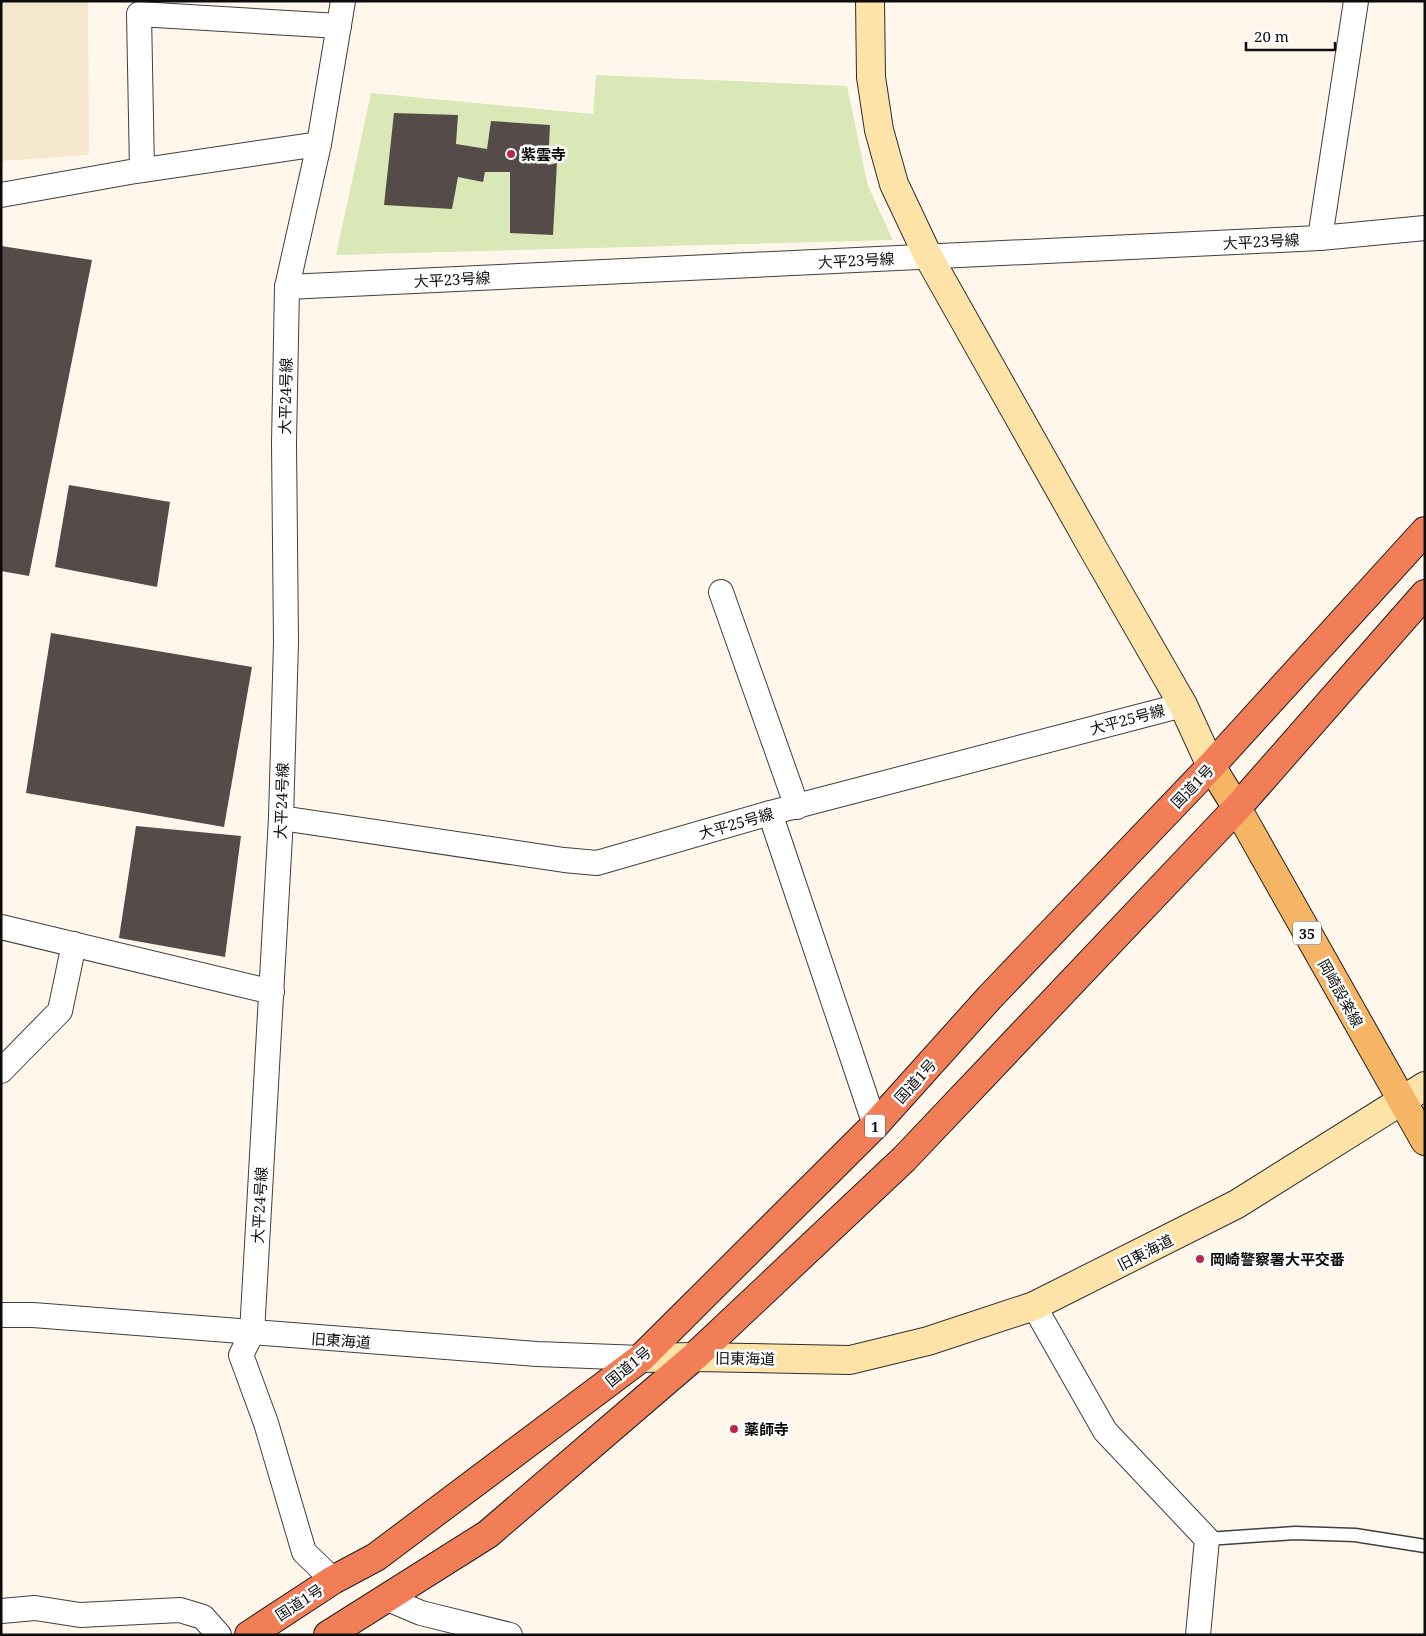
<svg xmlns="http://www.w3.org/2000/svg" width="1426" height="1636" font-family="'Noto Serif','Noto Sans JP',serif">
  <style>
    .farmland { fill: #f4e8cd }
    .green { fill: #dae8b7 }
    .building { fill: #554b49 }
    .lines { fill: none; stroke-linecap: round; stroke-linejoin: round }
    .lane-casing { stroke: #3f3f3f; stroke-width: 15 }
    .street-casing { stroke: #3f3f3f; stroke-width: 26 }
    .secondary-casing { stroke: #2e2e2e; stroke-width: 30 }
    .primary-casing { stroke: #1d1d1d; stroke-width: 30 }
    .highway-casing { stroke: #1d1d1d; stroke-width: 30 }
    .lane { stroke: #fff; stroke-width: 12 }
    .street { stroke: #fff; stroke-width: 24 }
    .secondary { stroke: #fee3a8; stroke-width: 28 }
    .primary { stroke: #f6b564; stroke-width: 28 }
    .highway { stroke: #f27e57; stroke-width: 28 }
    .poi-dot { fill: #ba274c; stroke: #fff; stroke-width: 2 }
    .labels { text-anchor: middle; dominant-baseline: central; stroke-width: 5; stroke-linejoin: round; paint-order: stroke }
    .shield { fill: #fff; stroke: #555; stroke-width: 1 }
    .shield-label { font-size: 14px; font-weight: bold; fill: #0c0c0c }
    .poi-label { font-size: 15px; font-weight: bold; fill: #0c0c0c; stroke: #fff; text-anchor: start }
    .street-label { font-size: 15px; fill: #0c0c0c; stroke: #fff }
  </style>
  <rect width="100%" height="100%" fill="#fff7ec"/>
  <!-- farmland -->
  <path class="farmland" d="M1 1H88L89 155 1 161Z"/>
  <!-- green -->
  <path class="green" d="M596 75 847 86 868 186 893 240 336 255 371 93 593 114Z"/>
  <!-- building -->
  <g class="building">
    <path d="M394 113 458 115 456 144 487 149 491 121 550 125 548 165 557 163 553 235 510 233V172H485L483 182 458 177 452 209 384 205Z"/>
    <path d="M1 246 92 260 29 576 1 571Z"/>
    <path d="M69 485 170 502 157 587 55 567Z"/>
    <path d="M51 633 252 667 224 827 26 793Z"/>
    <path d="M136 826 241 836 225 957 119 938Z"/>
  </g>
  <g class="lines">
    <defs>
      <path id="lane" d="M1207 1539 1295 1533 1355 1535 1425 1546"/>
      <g id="street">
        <path d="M142 170 139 14 339 26"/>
        <path d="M1 195 130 172 319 144"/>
        <path d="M1320 238 1356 1"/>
        <path d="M287 287 1320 238 1425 228"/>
        <path d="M721 592 797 807"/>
        <path d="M770 813 875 1125"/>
        <path d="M281 818 564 860 597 863 770 813 1183 705"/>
        <path d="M1 927 272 992"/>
        <path d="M1 1071 60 1011 74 944"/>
        <path d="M1034 1306 1105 1431 1207 1539 1198 1635"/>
        <path d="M1 1315H33L537 1354 641 1358"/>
        <path d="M333 1580 304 1552 266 1423 241 1355 252 1333 281 818 286 642 284 443 287 287 319 144 343 1"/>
        <path d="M388 1599 421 1613 510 1635"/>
        <path d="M1 1611 35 1608 80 1615 180 1610 203 1617 219 1635"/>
      </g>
      <g id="secondary">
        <path d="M870 1 871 77 879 130 894 184 928 256 1095 552 1183 705 1211 766"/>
        <path d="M641 1358 694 1357 850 1360 928 1341 1034 1306 1237 1204 1425 1086"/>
      </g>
      <path id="primary" d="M1211 766 1237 808 1425 1141"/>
      <g id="highway">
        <path d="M249 1635 333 1580 376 1557 641 1358 875 1125 990 997 1211 766 1425 531"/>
        <path d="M328 1635 488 1534 694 1357 904 1159 1237 808 1425 594"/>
      </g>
    </defs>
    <!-- lane casing -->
    <use href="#lane" class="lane-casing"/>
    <!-- street casing -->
    <use href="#street" class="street-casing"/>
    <!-- secondary casing -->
    <use href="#secondary" class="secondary-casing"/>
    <!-- primary casing -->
    <use href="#primary" class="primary-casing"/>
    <!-- highway casing -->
    <use href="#highway" class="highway-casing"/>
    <!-- lane -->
    <use href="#lane" class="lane"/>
    <!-- street -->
    <use href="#street" class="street"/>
    <!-- secondary -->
    <use href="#secondary" class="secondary"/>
    <!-- primary -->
    <use href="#primary" class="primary"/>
    <!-- highway -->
    <use href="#highway" class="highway"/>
  </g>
  <!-- markers -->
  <g class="poi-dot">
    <circle cx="511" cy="154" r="5"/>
    <circle cx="1200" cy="1259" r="5"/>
    <circle cx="734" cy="1429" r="5"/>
  </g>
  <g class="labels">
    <!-- shield labels -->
    <g class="shield">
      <rect x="1293" y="921.5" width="28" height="23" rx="4"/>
      <rect x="865" y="1114.5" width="20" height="23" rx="4"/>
    </g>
    <g class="shield-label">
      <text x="1307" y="933">35</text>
      <text x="875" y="1126">1</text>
    </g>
    <!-- poi labels -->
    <g class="poi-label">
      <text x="521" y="154">紫雲寺</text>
      <text x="1210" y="1259">岡崎警察署大平交番</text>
      <text x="744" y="1429">薬師寺</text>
    </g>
    <!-- street labels -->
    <g class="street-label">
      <text transform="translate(1261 241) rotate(-3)">大平23号線</text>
      <text transform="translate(856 260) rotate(-3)">大平23号線</text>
      <text transform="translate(452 279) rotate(-3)">大平23号線</text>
      <text transform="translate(285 396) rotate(-89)">大平24号線</text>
      <text transform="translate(1127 719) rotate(-15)">大平25号線</text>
      <text transform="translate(1192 786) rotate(-46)">国道1号</text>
      <text transform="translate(281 801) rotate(-88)">大平24号線</text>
      <text transform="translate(736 823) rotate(-16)">大平25号線</text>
      <text transform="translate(1341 993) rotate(61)">岡崎設楽線</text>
      <text transform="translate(915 1081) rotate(-48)">国道1号</text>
      <text transform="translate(259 1205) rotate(-87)">大平24号線</text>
      <text transform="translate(1145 1252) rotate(-27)">旧東海道</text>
      <text transform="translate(341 1340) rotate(4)">旧東海道</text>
      <text transform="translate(745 1358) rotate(1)">旧東海道</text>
      <text transform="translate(628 1366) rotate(-39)">国道1号</text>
      <text transform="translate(299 1602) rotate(-33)">国道1号</text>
    </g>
  </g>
  <!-- border -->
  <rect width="1426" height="1636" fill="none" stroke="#0c0c0c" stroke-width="5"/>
  <!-- scale -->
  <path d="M1246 42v8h89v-8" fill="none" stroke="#0c0c0c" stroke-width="2.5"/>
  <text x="1254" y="42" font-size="15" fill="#0c0c0c" stroke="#ffffff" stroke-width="4" paint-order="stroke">20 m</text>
</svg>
